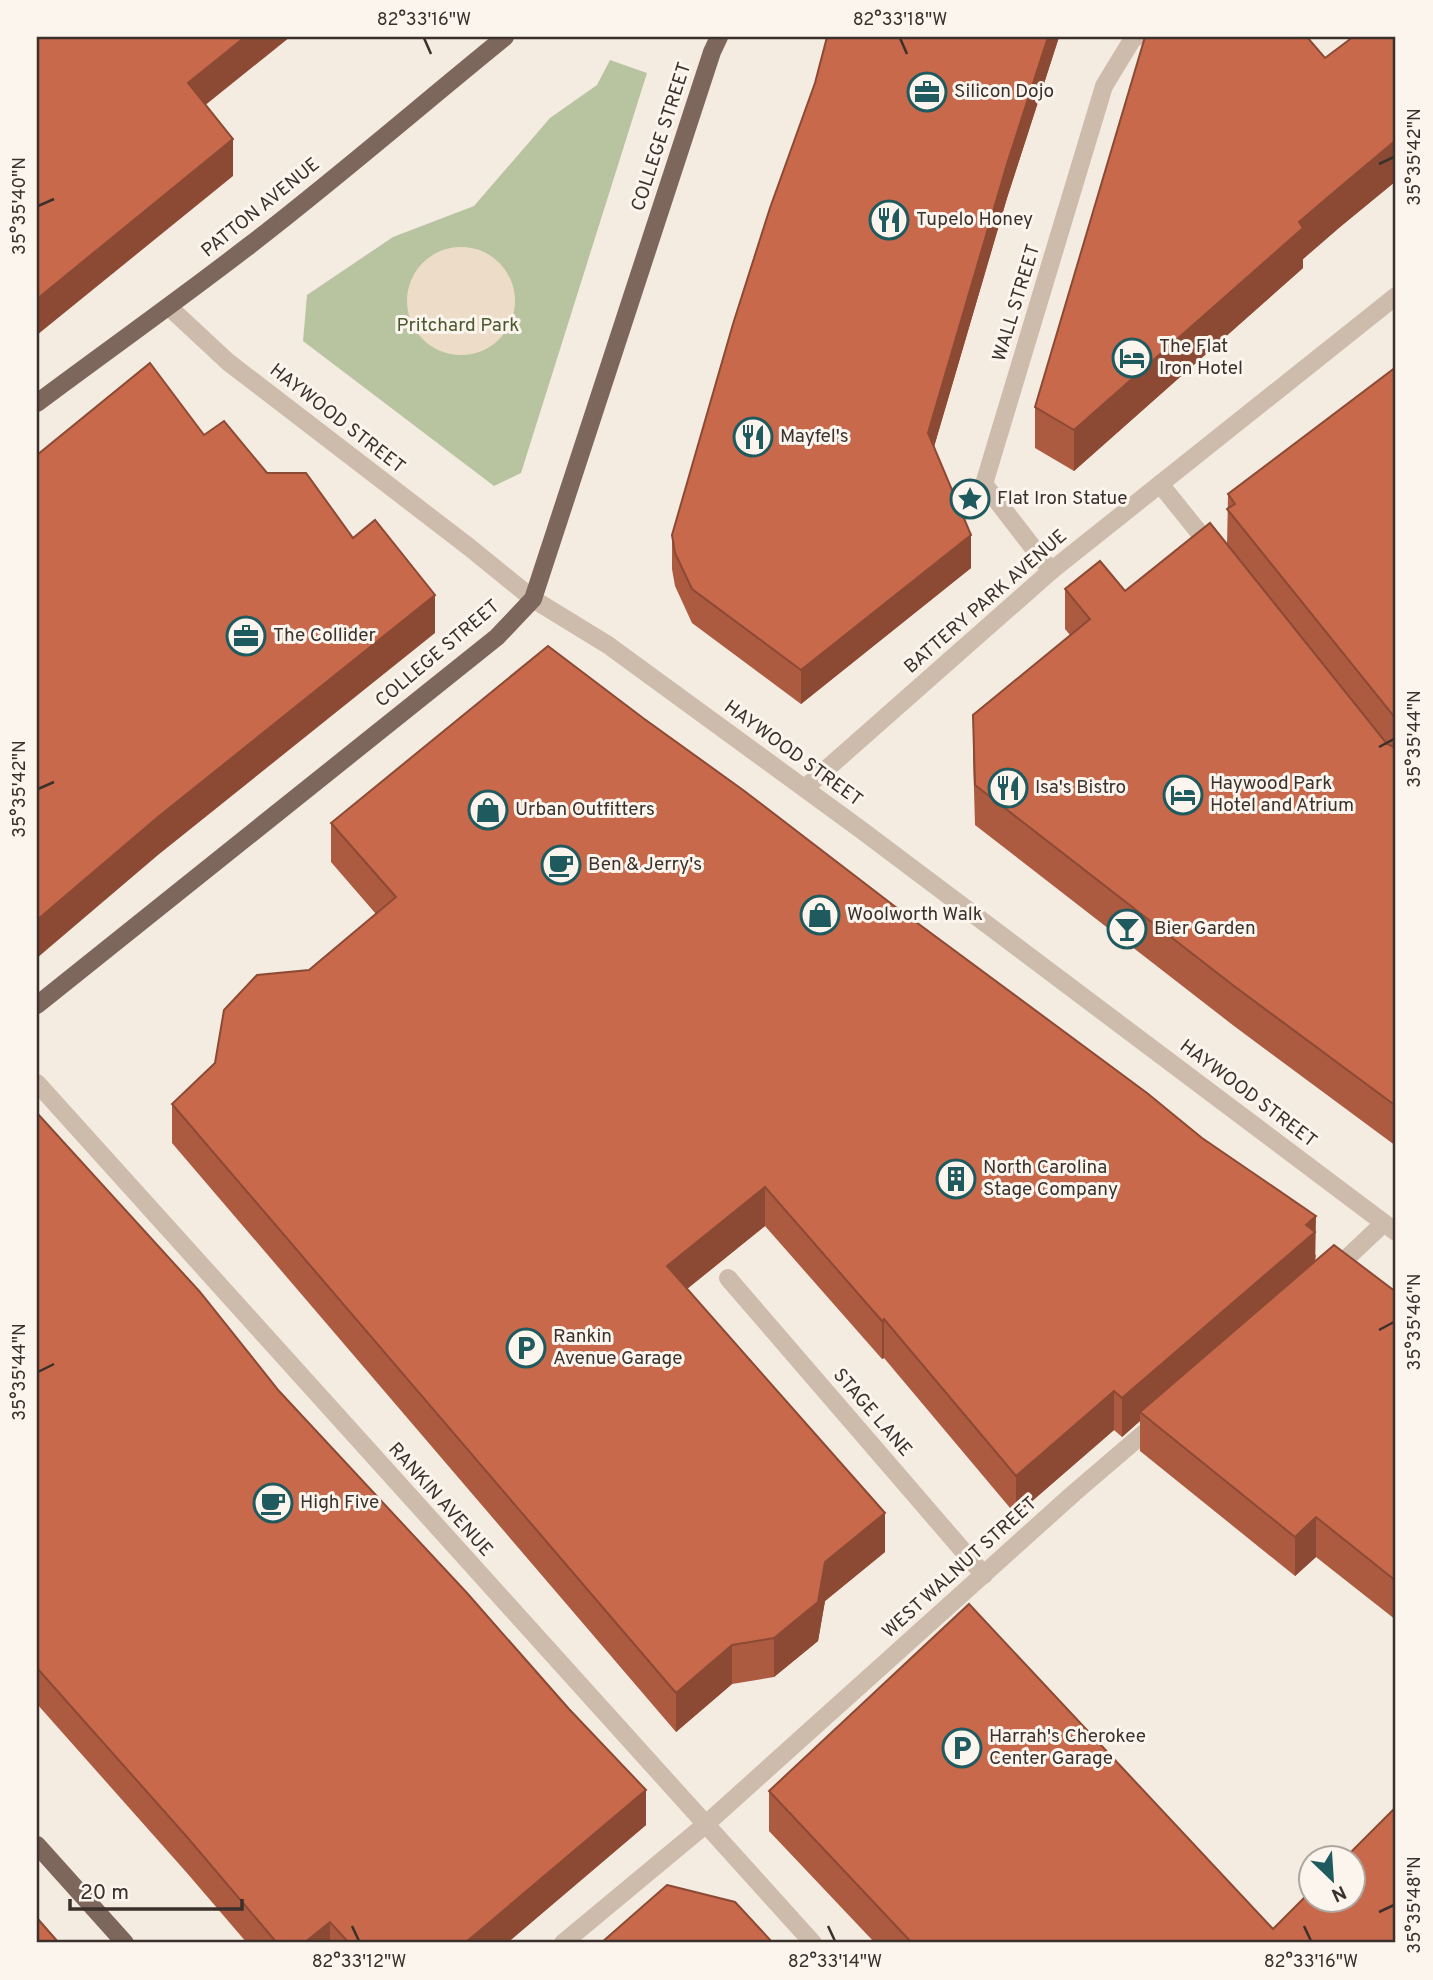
<svg xmlns="http://www.w3.org/2000/svg" width="1433" height="1980" font-family="Overpass,sans-serif">
  <style>
    .green { fill: #b8c4a0 }
    .plaza { fill: #ecdcc8 }
    .lines { fill: none; stroke-linecap: round; stroke-linejoin: round }
    .minor { stroke: #cdbbac; stroke-width: 18 }
    .major { stroke: #7d675c; stroke-width: 18 }
    .wall { fill: #ac5a40 }
    .shaded-wall { fill: #8c4a34 }
    .building { fill: #c8694b; stroke: #8c4a34; stroke-width: 2 }
    .ticks { fill: none; stroke: #3b302b; stroke-width: 2.5 }
    .labels { text-anchor: middle; dominant-baseline: central; stroke-width: 6; stroke-linejoin: round; paint-order: stroke }
    .poi-label { font-size: 19px; fill: #3b302b; stroke: #fbf5ee; text-anchor: start }
    .street-label { font-size: 19px; fill: #3b302b; stroke: #fbf5ee }
    .park-label { font-size: 19px; fill: #4a5a2e; stroke: #fbf5ee }
    .neatline { fill: none; stroke: #3b302b; stroke-width: 2.5 }
    .ticks-label { font-size: 18px; text-anchor: middle; fill: #3b302b }
  </style>
  <rect width="100%" height="100%" fill="#f4ebe1"/>
  <!-- green -->
  <path class="green" d="M610 60 647 73 521 473 494 486 303 341 307 295 393 237 474 206 550 118 597 85Z"/>
  <!-- plaza -->
  <circle class="plaza" cx="461" cy="301" r="54"/>
  <g class="lines">
    <!-- minor -->
    <g class="minor">
      <path d="M169 307 228 362 469 547 533 599 608 645 860 829 1396 1232"/>
      <path d="M1160 484 1214 551"/>
      <path d="M1051 571 984 484 1104 86 1132 40 1136 37"/>
      <path d="M805 788 1051 571 1396 296"/>
      <path d="M37 1083 813 1943"/>
      <path d="M1333 1271 1384 1223"/>
      <path d="M728 1278 984 1575"/>
      <path d="M563 1943 705 1825 1074 1493 1158 1421"/>
    </g>
    <!-- major -->
    <g class="major">
      <path d="M37 403C108 350 180 299 250 245 337 178 420 106 505 37"/>
      <path d="M37 1005 497 637 533 599 712 52 719 37"/>
      <path d="M37 1845 125 1943"/>
    </g>
  </g>
  <!-- wall -->
  <g class="wall">
    <path d="M827 37H1059L1007 198 934 447 971 568 801 704 692 623 675 586 672 569V535L815 83Z"/>
    <path d="M1396 37V181L1340 227 1303 259V268L1074 471 1035 448V407L1325 58Z"/>
    <path d="M1396 367V1146L1234 1026 975 825 973 755V715L1070 635 1065 629V589L1125 591 1227 546 1228 494Z"/>
    <path d="M331 823 1316 1255 1315 1261 1396 1292V1620L1316 1557 1295 1576 1140 1451V1421L1122 1437 1114 1430 1016 1515 884 1358 882 1359 765 1226 687 1289 885 1552 825 1601 818 1641 774 1677 732 1684 676 1732 172 1143V1104L376 914 331 862Z"/>
    <path d="M37 1113 279 1391 646 1825 507 1943H247L187 1873 37 1704Z"/>
    <path d="M769 1791 1273 1929 1396 1943H875L769 1831Z"/>
  </g>
  <!-- shaded-wall -->
  <g class="shaded-wall">
    <path d="M245 37H290L188 119V83Z"/>
    <path d="M1048 37H1059L1007 198 928 467V433L1007 164Z"/>
    <path d="M233 139V176L37 335V299Z"/>
    <path d="M1396 140V181L1340 227 1303 259V268L1074 471V430L1299 222 1340 187Z"/>
    <path d="M971 535V568L801 704V670Z"/>
    <path d="M435 595V633L158 855 37 958V920L158 817Z"/>
    <path d="M765 1187V1226L667 1305V1266Z"/>
    <path d="M1316 1216 1315 1271 1140 1412V1421L1122 1437V1398Z"/>
    <path d="M884 1319V1358L882 1359V1321Z"/>
    <path d="M1114 1391V1430L1016 1515V1476Z"/>
    <path d="M885 1513V1552L825 1601 818 1641 774 1677V1638L825 1562Z"/>
    <path d="M1316 1517V1557L1295 1576V1537Z"/>
    <path d="M732 1645V1684L676 1732V1693Z"/>
    <path d="M646 1790V1825L507 1943H465Z"/>
    <path d="M330 1922V1943H304Z"/>
  </g>
  <!-- building -->
  <g class="building">
    <path d="M37 37H245L188 83 233 139 37 299Z"/>
    <path d="M827 37H1048L1007 164 928 433 971 535 801 670 692 589 675 553 672 535 733 324 770 208 815 83Z"/>
    <path d="M1145 37H1307L1325 58 1353 37H1396V140L1340 187 1299 222 1303 228 1074 430 1035 407Z"/>
    <path d="M150 363 204 435 224 421 267 473H306L353 538 375 520 435 595 158 817 37 920V455Z"/>
    <path d="M1396 367V719L1227 509 1235 504 1228 494Z"/>
    <path d="M1210 523 1387 744 1396 748V1106L1234 986 975 785 973 715 1090 619 1065 589 1100 561 1125 591Z"/>
    <path d="M548 646 643 718 743 790 893 905 1147 1093 1202 1138 1316 1216 1306 1225 1315 1232 1122 1398 1114 1391 1016 1476 884 1319 882 1321 765 1187 667 1266 885 1513 825 1562 818 1602 774 1638 732 1645 676 1693 172 1104 215 1063 224 1010 257 975 309 970 396 897 331 823Z"/>
    <path d="M37 1113 200 1292 279 1391 467 1593 569 1709 646 1790 465 1943H349L330 1922 304 1943H277L187 1837 37 1668Z"/>
    <path d="M1334 1245 1396 1292V1581L1316 1517 1295 1537 1140 1412Z"/>
    <path d="M969 1604 1273 1929 1311 1891V1900H1353V1858H1345L1396 1807V1943H912L769 1791Z"/>
    <path d="M667 1885 735 1902 773 1943H601Z"/>
    <path d="M37 1918 59 1943H37Z"/>
  </g>
  <!-- ticks -->
  <path class="ticks" d="M424 38 431 54M900 38 907 54M1379 164 1394 157M38 206 54 199M1379 747 1394 739M38 789 54 782M1379 1330 1394 1322M38 1372 54 1364M1379 1912 1394 1905M352 1926 359 1941M828 1926 835 1941M1304 1926 1311 1941"/>
  <!-- icons -->
  <defs>
    <symbol id="office-ring" viewBox="-11 -11 22 22"><circle r="9.5" fill="#fbf5ee" stroke="#1f5a5e" stroke-width="1.5"/><path d="M-6-3h4V-5.5h4V-3h4V5H-6ZM-1-4.5V-3h2v-1.5ZM-6 0V1H6V0Z" fill="#1f5a5e"/></symbol>
    <symbol id="restaurant-ring" viewBox="-11 -11 22 22"><circle r="9.5" fill="#fbf5ee" stroke="#1f5a5e" stroke-width="1.5"/><path d="M-5-6h1v4h1v-4h1v4h1v-4h1v5L-1.5 .5V6h-2V.5L-5-1ZM5-6V6H3V1.5H1.5Q1.5-4 5-6Z" fill="#1f5a5e"/></symbol>
    <symbol id="hotel-ring" viewBox="-11 -11 22 22"><circle r="9.5" fill="#fbf5ee" stroke="#1f5a5e" stroke-width="1.5"/><path d="M-6-4.5h1.5V1H6V5H4.5V3h-9V5H-6ZM-4 0a1.8 1.8 0 1 1 3.6 0ZM.5 0V-2.5h3Q6-2.5 6 0Z" fill="#1f5a5e"/></symbol>
    <symbol id="sight-ring" viewBox="-11 -11 22 22"><circle r="9.5" fill="#fbf5ee" stroke="#1f5a5e" stroke-width="1.5"/><path d="M0-6L1.8-2.2L6-1.7L2.9 1.2L3.7 5.4L0 3.3L-3.7 5.4L-2.9 1.2L-6-1.7L-1.8-2.2Z" fill="#1f5a5e"/></symbol>
    <symbol id="shop-ring" viewBox="-11 -11 22 22"><circle r="9.5" fill="#fbf5ee" stroke="#1f5a5e" stroke-width="1.5"/><path d="M-5-2.5h2.3a2.7 3.5 0 0 1 5.4 0H5L5.5 6h-11ZM-1.5-2.5h3a1.5 2.3 0 0 0-3 0Z" fill="#1f5a5e"/></symbol>
    <symbol id="cafe-ring" viewBox="-11 -11 22 22"><circle r="9.5" fill="#fbf5ee" stroke="#1f5a5e" stroke-width="1.5"/><path d="M-5.5-4.5H6V0H3Q3 3.5 0 3.5H-2.5Q-5.5 3.5-5.5 0ZM3-3.2v2h1.7v-2ZM-6 4.5H4V6H-6Z" fill="#1f5a5e"/></symbol>
    <symbol id="bar-ring" viewBox="-11 -11 22 22"><circle r="9.5" fill="#fbf5ee" stroke="#1f5a5e" stroke-width="1.5"/><path d="M-6-5H6L.8 .8V4.5H3.5V6h-7V4.5H-.8V.8Z" fill="#1f5a5e"/></symbol>
    <symbol id="building-ring" viewBox="-11 -11 22 22"><circle r="9.5" fill="#fbf5ee" stroke="#1f5a5e" stroke-width="1.5"/><path d="M-4-6H4V6H1V3H-1V6H-4ZM-2.5-4.3h1.7v1.8h-1.7ZM.8-4.3h1.7v1.8H.8ZM-2.5-1h1.7V.8h-1.7ZM.8-1h1.7V.8H.8Z" fill="#1f5a5e"/></symbol>
    <symbol id="parking-ring" viewBox="-11 -11 22 22"><circle r="9.5" fill="#fbf5ee" stroke="#1f5a5e" stroke-width="1.5"/><path d="M-3.5-5.5H1a3.5 3.5 0 0 1 0 7H-1V5.5H-3.5ZM-1-3.4V-.6H.8a1.4 1.4 0 0 0 0-2.8Z" fill="#1f5a5e"/></symbol>
  </defs>
  <g fill-rule="evenodd">
    <use href="#office-ring" x="905" y="70" width="44" height="44"/>
    <use href="#restaurant-ring" x="867" y="198" width="44" height="44"/>
    <use href="#hotel-ring" x="1110" y="336" width="44" height="44"/>
    <use href="#restaurant-ring" x="731" y="415" width="44" height="44"/>
    <use href="#sight-ring" x="948" y="477" width="44" height="44"/>
    <use href="#office-ring" x="224" y="614" width="44" height="44"/>
    <use href="#restaurant-ring" x="986" y="766" width="44" height="44"/>
    <use href="#hotel-ring" x="1161" y="773" width="44" height="44"/>
    <use href="#shop-ring" x="466" y="788" width="44" height="44"/>
    <use href="#cafe-ring" x="539" y="843" width="44" height="44"/>
    <use href="#shop-ring" x="798" y="893" width="44" height="44"/>
    <use href="#bar-ring" x="1105" y="907" width="44" height="44"/>
    <use href="#building-ring" x="934" y="1157" width="44" height="44"/>
    <use href="#parking-ring" x="504" y="1326" width="44" height="44"/>
    <use href="#cafe-ring" x="251" y="1481" width="44" height="44"/>
    <use href="#parking-ring" x="940" y="1726" width="44" height="44"/>
  </g>
  <g class="labels">
    <!-- poi labels -->
    <g class="poi-label">
      <text x="954" y="92">Silicon Dojo</text>
      <text x="916" y="220">Tupelo Honey</text>
      <text x="1159" y="347">The Flat<tspan x="1159" dy="22">Iron Hotel</tspan></text>
      <text x="780" y="437">Mayfel's</text>
      <text x="997" y="499">Flat Iron Statue</text>
      <text x="273" y="636">The Collider</text>
      <text x="1210" y="784">Haywood Park<tspan x="1210" dy="22">Hotel and Atrium</tspan></text>
      <text x="1035" y="788">Isa's Bistro</text>
      <text x="515" y="810">Urban Outfitters</text>
      <text x="588" y="865">Ben &amp; Jerry's</text>
      <text x="847" y="915">Woolworth Walk</text>
      <text x="1154" y="929">Bier Garden</text>
      <text x="983" y="1168">North Carolina<tspan x="983" dy="22">Stage Company</tspan></text>
      <text x="553" y="1337">Rankin<tspan x="553" dy="22">Avenue Garage</tspan></text>
      <text x="300" y="1503">High Five</text>
      <text x="989" y="1737">Harrah's Cherokee<tspan x="989" dy="22">Center Garage</tspan></text>
    </g>
    <!-- street labels -->
    <g class="street-label">
      <text transform="translate(662 137) rotate(-72)">COLLEGE STREET</text>
      <text transform="translate(261 208) rotate(-39)">PATTON AVENUE</text>
      <text transform="translate(1017 303) rotate(-73)">WALL STREET</text>
      <text transform="translate(337 419) rotate(38)">HAYWOOD STREET</text>
      <text transform="translate(986 602) rotate(-41)">BATTERY PARK AVENUE</text>
      <text transform="translate(438 654) rotate(-40)">COLLEGE STREET</text>
      <text transform="translate(793 754) rotate(36)">HAYWOOD STREET</text>
      <text transform="translate(1248 1094) rotate(37)">HAYWOOD STREET</text>
      <text transform="translate(872 1413) rotate(49)">STAGE LANE</text>
      <text transform="translate(440 1500) rotate(48)">RANKIN AVENUE</text>
      <text transform="translate(960 1568) rotate(-42)">WEST WALNUT STREET</text>
    </g>
    <!-- park labels -->
    <g class="park-label">
      <text x="458" y="326">Pritchard Park</text>
    </g>
  </g>
  <!-- border -->
  <rect width="1433" height="1980" fill="none" stroke="#fbf5ee" stroke-width="77"/>
  <!-- north arrow -->
  <g transform="translate(1332 1879) rotate(155)"><circle r="33" fill="#fbf5ee" stroke="#aea6a0" stroke-width="2"/>
  <path d="M0-5L12 26L0 18L-12 26Z" fill="#1f5a5e"/>
  <text y="-10" font-size="19" font-weight="bold" text-anchor="middle" fill="#3b302b">N</text>
  </g>
  <!-- scale -->
  <path d="M70 1899v10h172v-10" fill="none" stroke="#3b302b" stroke-width="3.5"/>
  <text x="80" y="1899" font-size="21" fill="#3b302b" stroke="#fbf5ee" stroke-width="5" paint-order="stroke">20 m</text>
  <rect x="38" y="38" width="1356" height="1903" class="neatline"/>
  <g class="ticks-label">
    <text x="424" y="25">82°33'16"W</text>
    <text x="900" y="25">82°33'18"W</text>
    <text transform="translate(1414 157) rotate(-90)" y="6">35°35'42"N</text>
    <text transform="translate(19 206) rotate(-90)" y="6">35°35'40"N</text>
    <text transform="translate(1414 739) rotate(-90)" y="6">35°35'44"N</text>
    <text transform="translate(19 789) rotate(-90)" y="6">35°35'42"N</text>
    <text transform="translate(1414 1322) rotate(-90)" y="6">35°35'46"N</text>
    <text transform="translate(19 1372) rotate(-90)" y="6">35°35'44"N</text>
    <text transform="translate(1414 1905) rotate(-90)" y="6">35°35'48"N</text>
    <text x="359" y="1967">82°33'12"W</text>
    <text x="835" y="1967">82°33'14"W</text>
    <text x="1311" y="1967">82°33'16"W</text>
  </g>
</svg>
